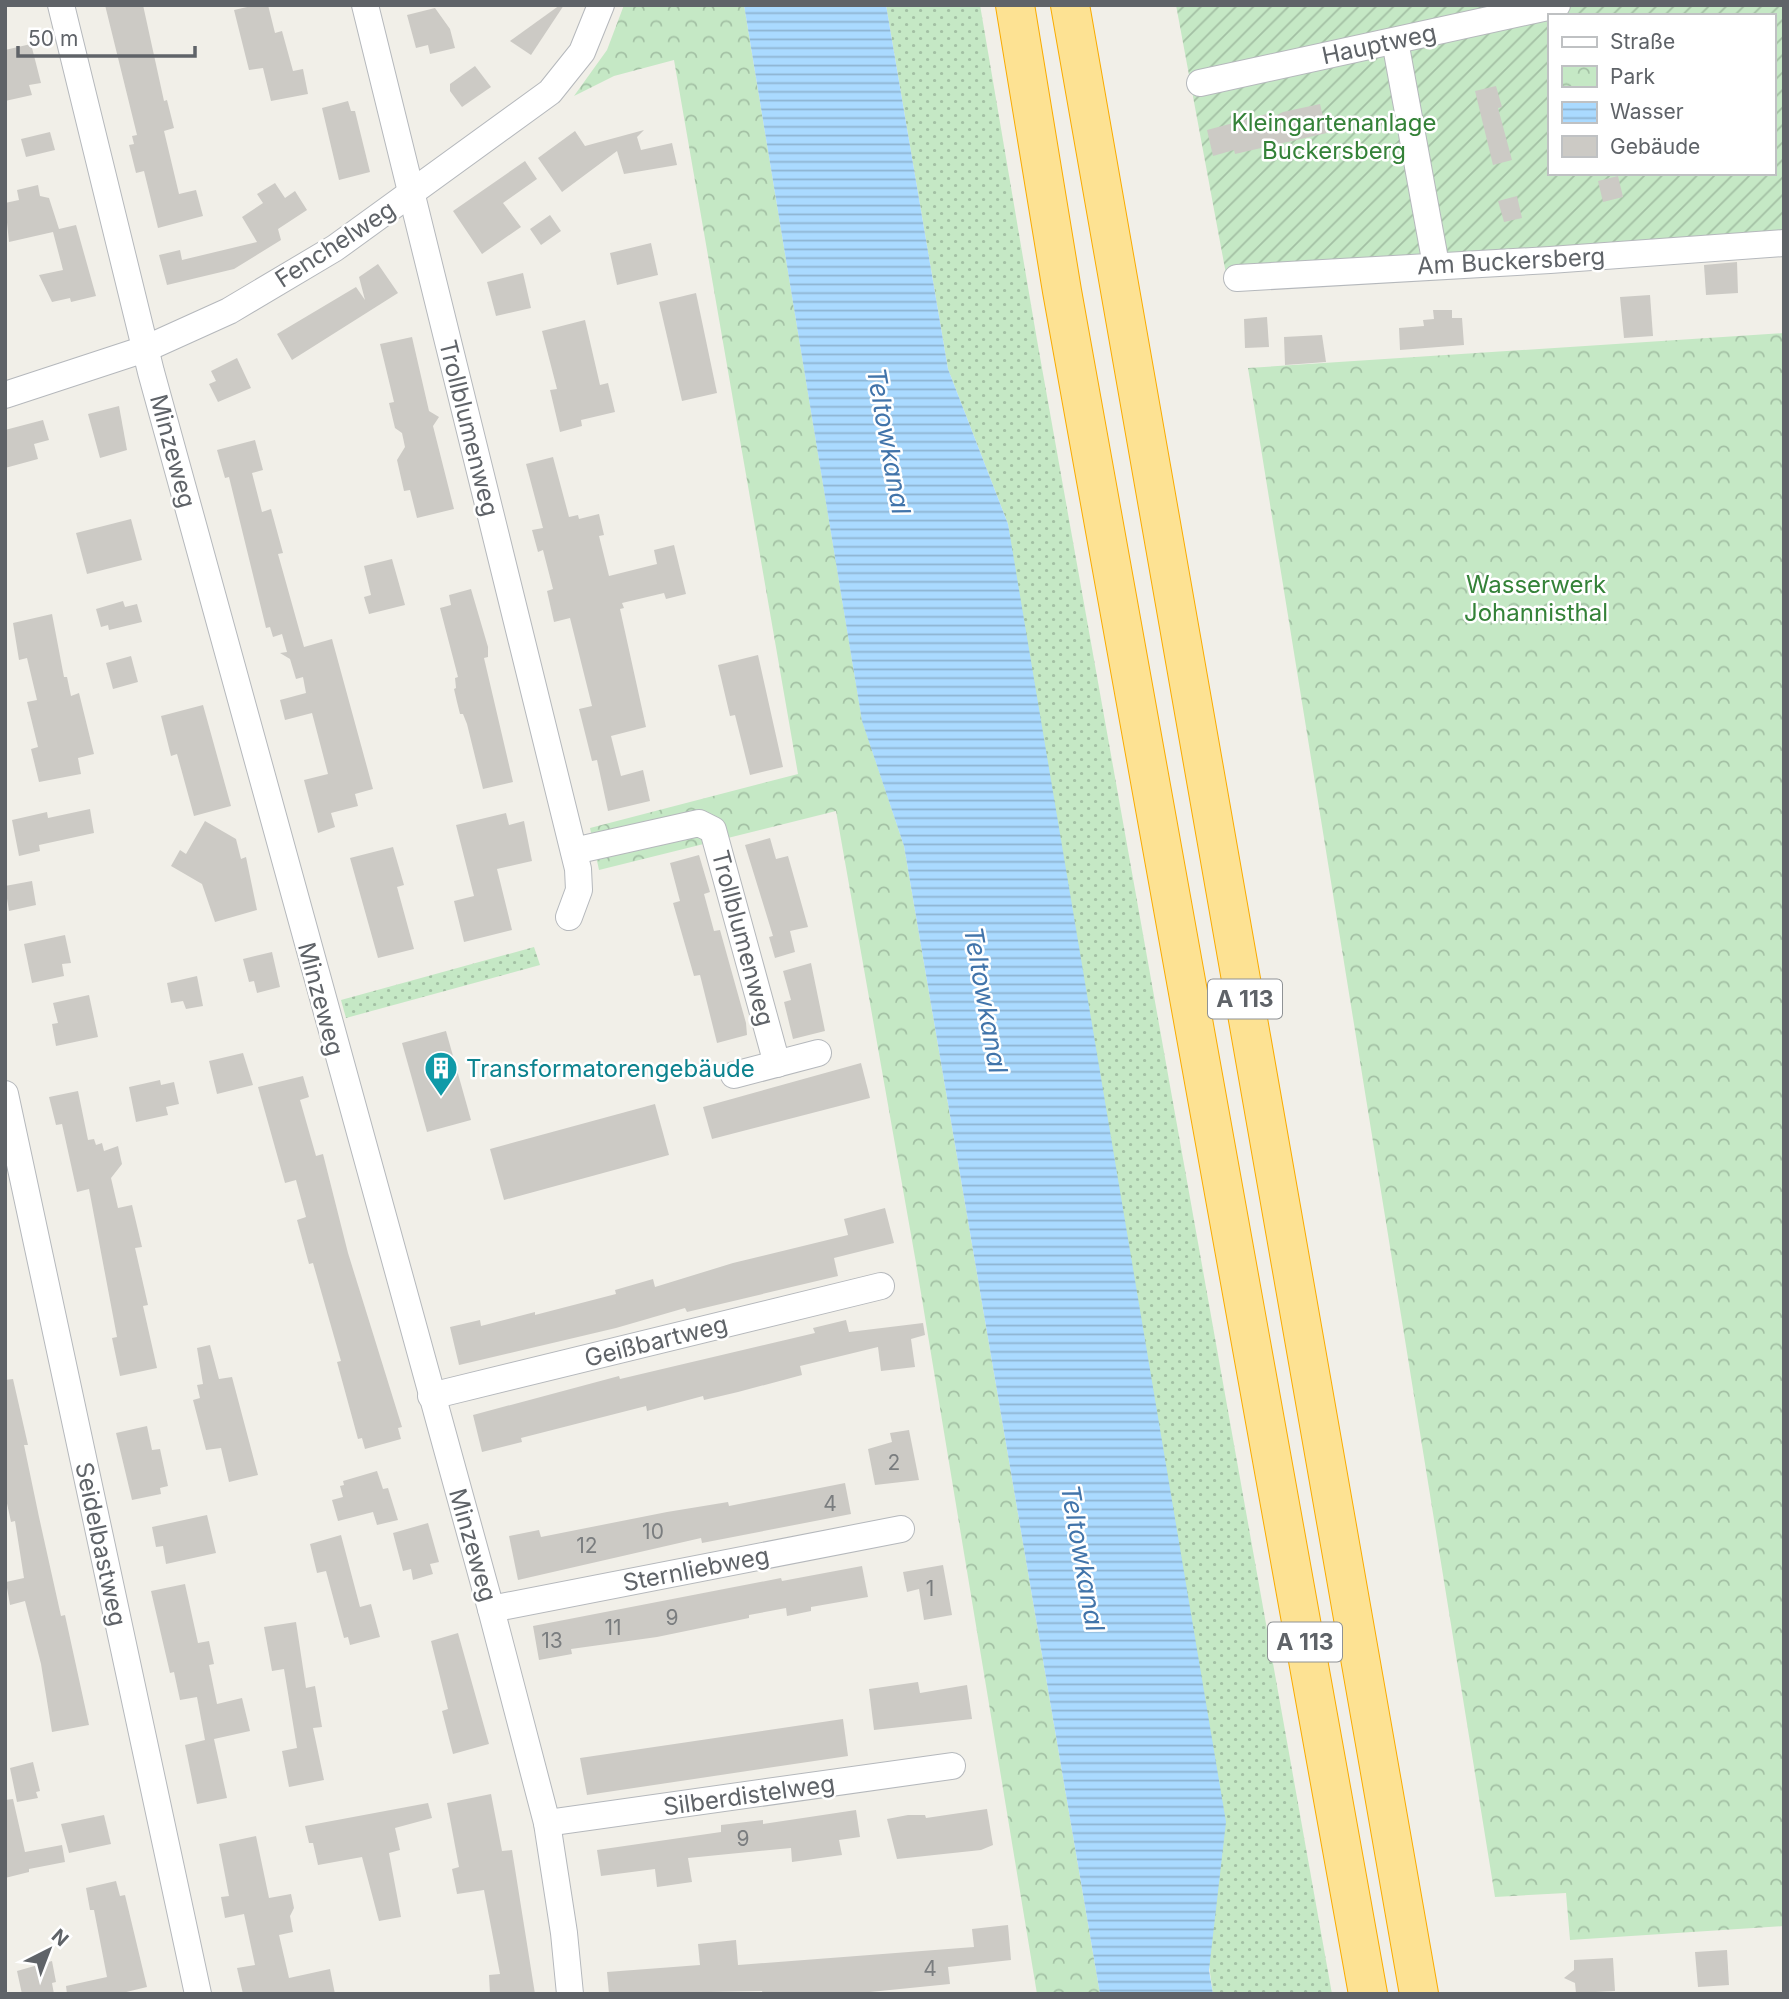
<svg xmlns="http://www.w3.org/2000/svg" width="1789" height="1999" font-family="Inter,sans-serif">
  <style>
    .grass { fill: url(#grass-dots) }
    .park { fill: url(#park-crowns) }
    .garden { fill: url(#garden-furrows); fill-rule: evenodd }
    .water { fill: url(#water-rules) }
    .building { fill: #cccac5 }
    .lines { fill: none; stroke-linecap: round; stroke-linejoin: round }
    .minor-casing { stroke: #b5b8bc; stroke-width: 28 }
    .highway-casing { stroke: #f9ab00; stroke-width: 40 }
    .minor { stroke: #fff; stroke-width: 26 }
    .highway { stroke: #fde293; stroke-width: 38 }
    .labels { text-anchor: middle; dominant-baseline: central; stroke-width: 5; stroke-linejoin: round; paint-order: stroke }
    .number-label { font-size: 21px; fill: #7a7d7f }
    .shield { fill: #fff; stroke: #8f9295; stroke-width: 2 }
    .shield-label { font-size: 23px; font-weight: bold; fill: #5f6368 }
    .street-label { font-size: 24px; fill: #5f6368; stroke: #fff }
    .park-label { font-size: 24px; fill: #348238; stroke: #fff }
    .culture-label { font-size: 24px; fill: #0d838f; stroke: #fff; text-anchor: start }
    .water-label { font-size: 26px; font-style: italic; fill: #4174aa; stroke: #fff }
  </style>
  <defs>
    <pattern id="grass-dots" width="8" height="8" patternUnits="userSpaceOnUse" patternTransform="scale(1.75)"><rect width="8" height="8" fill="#c5e8c5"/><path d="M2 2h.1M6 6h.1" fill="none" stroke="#a3c0a4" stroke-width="1.8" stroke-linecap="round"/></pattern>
    <pattern id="park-crowns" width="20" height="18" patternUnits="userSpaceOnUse" patternTransform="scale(1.75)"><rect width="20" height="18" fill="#c5e8c5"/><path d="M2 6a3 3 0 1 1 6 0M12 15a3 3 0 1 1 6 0" fill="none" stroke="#a3c0a4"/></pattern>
    <pattern id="garden-furrows" width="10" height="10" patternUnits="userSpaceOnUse" patternTransform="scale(1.75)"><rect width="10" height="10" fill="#c5e8c5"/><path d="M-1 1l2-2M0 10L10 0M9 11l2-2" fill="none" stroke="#a3c0a4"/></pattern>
    <pattern id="water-rules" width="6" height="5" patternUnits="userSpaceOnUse" patternTransform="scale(1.75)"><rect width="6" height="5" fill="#aadaff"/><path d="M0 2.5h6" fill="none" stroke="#8eb4d2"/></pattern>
  </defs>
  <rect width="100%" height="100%" fill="#f1efe8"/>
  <!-- grass -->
  <g class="grass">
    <path d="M886 5H980L1037 340 1332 1994H1213L1008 524 948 369Z"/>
    <path d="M534 947 540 965 346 1018 341 1000Z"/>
  </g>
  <!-- park -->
  <g class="park">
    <path d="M624 5H744L862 720 904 846 1100 1994H1037L916 1263 836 811 599 870 590 828 798 774 674 60 614 76 574 96 607 50Z"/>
    <path d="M1784 333V1926L1570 1940 1566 1893 1495 1897 1248 368Z"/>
  </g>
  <!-- garden -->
  <path class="garden" d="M1176 5H1784V237L1226 274ZM1549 16H1773V173H1549Z"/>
  <!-- water -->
  <path class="water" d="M744 5H886L948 369 1008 524 1226 1822 1209 1970 1213 1994H1100L904 846 862 721Z"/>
  <!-- building -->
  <g class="building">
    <path d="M105 5H143L164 101 167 100 174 128 164 131 179 194 196 190 203 216 158 228 144 171 136 173 129 145 134 144 132 136 137 135Z"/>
    <path d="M256 5H268L275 33 282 31 293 71 303 69 308 94 271 101 263 68 249 70 234 10Z"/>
    <path d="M560 5H564L531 55 510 41Z"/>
    <path d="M435 8 450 29 455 48 430 54 428 45 416 48 407 15Z"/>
    <path d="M31 44 41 83 29 85 32 95 5 101V50Z"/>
    <path d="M475 66 491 87 462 107 450 91V84Z"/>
    <path d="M1496 86 1502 107 1498 108 1512 160 1493 165 1475 91Z"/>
    <path d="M348 101 351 111H355L370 172 339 180 322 108Z"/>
    <path d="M1320 104 1327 133 1235 154 1234 150 1213 156 1207 130 1267 114 1269 119 1283 112Z"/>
    <path d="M644 130 637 137 641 150 672 143 677 165 624 174 617 151 562 192 538 158 575 131 585 146Z"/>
    <path d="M50 132 55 150 26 157 21 139Z"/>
    <path d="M525 161 537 179 503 203 521 227 482 254 453 211Z"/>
    <path d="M1618 176 1623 197 1603 202 1598 181Z"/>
    <path d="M275 183 285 198 295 191 307 210 278 229 281 240 234 269 167 285 159 255 180 250 182 260 257 242 242 217 263 203 257 194Z"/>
    <path d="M38 185 40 196 49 198 59 229 76 225 96 296 71 302 70 298 52 302 39 275 63 270 53 232 9 242 5 203 19 200 17 190Z"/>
    <path d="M1517 196 1522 218 1504 222 1498 201Z"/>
    <path d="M550 215 561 231 541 245 530 229Z"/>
    <path d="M651 243 658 275 617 285 610 253Z"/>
    <path d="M1737 262 1738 293 1706 295 1704 265Z"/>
    <path d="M378 264 398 293 292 360 277 334 356 287 365 300 359 277Z"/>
    <path d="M523 273 531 308 496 316 487 282Z"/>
    <path d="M696 293 717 393 682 401 659 302Z"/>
    <path d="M1650 295 1653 336 1624 338 1620 297Z"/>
    <path d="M1433 310H1452V318H1462L1464 345 1400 350 1399 328 1424 326 1423 320 1434 319Z"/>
    <path d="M1267 317 1269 347 1245 348 1244 319Z"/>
    <path d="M585 320 600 385 608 383 615 412 581 420 582 426 560 432 550 390 557 389 542 331Z"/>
    <path d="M1322 335 1326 362 1285 365 1284 337Z"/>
    <path d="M412 337 429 411 439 417 433 426 454 509 417 518 410 490 404 491 397 460 405 447 402 433 395 428 389 403 394 402 380 344Z"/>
    <path d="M237 358 251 388 218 402 209 384 216 381 211 371Z"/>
    <path d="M119 406 127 450 100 458 88 414Z"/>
    <path d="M43 420 49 440 34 444 38 459 5 468V430Z"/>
    <path d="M255 440 263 470 252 473 262 512 271 509 283 553 278 554 304 647 332 639 373 789 355 794 358 806 331 813 335 827 318 833 304 780 328 774 312 713 285 720 280 700 306 693 303 677 296 679 290 659 280 653 287 652 282 634 273 637 270 627 266 628 229 477 225 478 217 450Z"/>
    <path d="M553 457 569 517 578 515 579 519 599 514 604 535 599 536 609 576 657 564 654 550 674 545 686 594 666 599 664 593 622 603 624 608 620 609 646 727 611 736 621 776 643 770 650 801 608 811 597 760 592 761 579 709 592 706 570 618 554 622 547 591 553 589 543 550 538 552 532 530 543 528 526 464Z"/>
    <path d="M131 519 142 560 87 574 76 533Z"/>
    <path d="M392 559 405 605 369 614 364 597 371 595 364 566Z"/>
    <path d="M471 589 488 647V657L484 658 513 782 483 789 467 724 463 714H460L457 702 454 689 456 688 455 678 458 677 440 608 451 605 449 595Z"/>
    <path d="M123 601 125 607 137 604 142 622 109 630 108 625 101 627 96 609Z"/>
    <path d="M52 614 64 677H67L71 696 79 693 94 754 78 758 81 774 39 782 31 749 38 747 27 702 37 700 27 658 19 660 13 623Z"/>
    <path d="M758 655 783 767 750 775 735 715 730 716 718 665Z"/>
    <path d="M131 656 138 682 113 689 106 663Z"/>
    <path d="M203 705 231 806 194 816 177 754 171 756 161 716Z"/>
    <path d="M90 809 94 833 39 845 40 851 19 856 12 820 47 812 48 818Z"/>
    <path d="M506 813 509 825 524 821 532 861 497 869 512 930 464 942 454 901 474 896 456 825Z"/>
    <path d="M205 821 236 839 241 859 246 857 257 910 215 922 202 884 171 866 180 850 186 854Z"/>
    <path d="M770 838 776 859 788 856 808 927 790 931 795 952 775 958 769 937 784 933 773 936 745 845Z"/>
    <path d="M393 847 404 885 397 887 414 949 378 958 350 858Z"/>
    <path d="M699 855 710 892 704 894 714 931 720 930 746 1023 747 1035 717 1043 700 975 694 976 673 903 680 901 670 863Z"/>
    <path d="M32 881 36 905 9 911 5 886Z"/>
    <path d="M65 935 71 963 62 964 64 976 32 983 24 944Z"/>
    <path d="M272 952 280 987 257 993 254 981 249 982 243 959Z"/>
    <path d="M811 963 825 1031 793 1039 784 1002 791 1000 783 971Z"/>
    <path d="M197 976 203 1006 186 1009 183 1001 171 1003 167 983Z"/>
    <path d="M89 995 98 1037 56 1046 52 1024 58 1023 53 1003Z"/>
    <path d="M446 1031 471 1120 427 1132 402 1043Z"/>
    <path d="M243 1053 253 1085 217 1094 209 1061Z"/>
    <path d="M861 1063 870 1098 712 1139 703 1107Z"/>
    <path d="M303 1076 309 1097 300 1100 316 1156 323 1154 348 1253 402 1427 398 1428 401 1439 365 1449 362 1438 358 1439 337 1362 341 1361 313 1263 309 1264 297 1220 306 1217 296 1180 285 1183 258 1087Z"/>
    <path d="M160 1080 161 1085 174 1082 179 1104 166 1107 168 1115 136 1122 129 1087Z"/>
    <path d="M78 1091 88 1140 94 1139 96 1145 102 1143 104 1151 118 1146 122 1164 111 1178 118 1208 132 1205 142 1247 135 1248 148 1305 143 1306 157 1368 120 1376 112 1338 117 1337 89 1189 77 1192 62 1124 56 1125 49 1097Z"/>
    <path d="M655 1104 669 1155 504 1200 490 1149Z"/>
    <path d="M885 1208 894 1243 834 1258 838 1276 687 1312 685 1308 616 1328 459 1365 450 1327 480 1320 481 1326 535 1312V1315L616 1294 615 1290 653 1279 655 1287 733 1263 848 1235 844 1219Z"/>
    <path d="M846 1320 849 1332 923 1323 925 1335 911 1339 915 1367 881 1371 878 1347 800 1366 802 1375 738 1392 704 1400 703 1396 647 1411 646 1406 521 1438 522 1442 482 1452 473 1415 619 1376 620 1379 815 1333 813 1328Z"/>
    <path d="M210 1345 219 1379 232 1377 258 1475 229 1482 221 1448 206 1450 193 1400 200 1398 197 1385 203 1384 197 1348Z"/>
    <path d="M13 1379 28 1445H24L39 1517 61 1616 65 1615 89 1725 52 1732 41 1664 25 1601 10 1605 6 1582 24 1578 15 1521 11 1522 5 1494V1380Z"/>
    <path d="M147 1426 152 1450 160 1449 168 1486 160 1488 161 1494 132 1500 116 1433Z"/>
    <path d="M909 1430 919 1480 875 1485 868 1449 892 1442 890 1433Z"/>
    <path d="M377 1471 383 1489 388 1488 398 1520 377 1525 373 1512 338 1521 332 1500 343 1497 340 1486 344 1485 343 1481Z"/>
    <path d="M845 1483 851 1514 702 1543 701 1538 518 1580 509 1536 539 1530 541 1537 667 1512 728 1502 729 1506Z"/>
    <path d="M207 1515 216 1553 166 1564 163 1546 156 1547 152 1527Z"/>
    <path d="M428 1523 439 1562 430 1564 433 1574 413 1580 411 1569 403 1571 393 1533Z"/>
    <path d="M341 1535 360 1607 371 1604 380 1637 350 1645 348 1637 344 1638 326 1571 317 1573 310 1544Z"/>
    <path d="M943 1565 952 1615 924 1620 919 1589 907 1592 903 1572Z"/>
    <path d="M862 1566 868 1597 811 1607V1611L787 1616 786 1608 749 1615V1618L657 1637 571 1649 572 1654 539 1660 533 1626 781 1578 782 1581Z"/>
    <path d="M185 1584 198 1643 209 1641 214 1664 209 1665 217 1704 242 1698 250 1731 214 1739 227 1798 197 1804 185 1745 205 1740 197 1697 180 1700 174 1672 170 1673 151 1591Z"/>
    <path d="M296 1622 306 1688 315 1686 322 1727 313 1728 324 1780 289 1787 282 1751 297 1748 284 1669 272 1671 264 1627Z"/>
    <path d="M458 1633 489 1744 453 1754 442 1711 448 1709 431 1641Z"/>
    <path d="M918 1682 920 1693 967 1685 972 1719 874 1730 869 1689Z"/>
    <path d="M843 1719 848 1756 587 1795 580 1758Z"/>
    <path d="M33 1762 40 1791 36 1792 38 1798 17 1802 10 1768Z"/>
    <path d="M491 1794 502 1851 512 1850 535 1994H490L489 1975 500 1974 484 1890 457 1894 452 1869 459 1867 447 1803Z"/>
    <path d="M13 1799 25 1852 62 1845 65 1862 29 1869V1872L5 1878V1800Z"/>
    <path d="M428 1803 432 1818 395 1828 400 1850 389 1853 401 1917 379 1921 362 1857 318 1865 313 1843H309L305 1826Z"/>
    <path d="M987 1809 993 1845 981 1850 897 1859 887 1819 908 1815H925L926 1818Z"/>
    <path d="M856 1810 860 1837 839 1840 842 1855 792 1862 791 1848 688 1858 692 1882 657 1887 655 1869 601 1876 597 1850 721 1832V1825L763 1820V1824Z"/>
    <path d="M104 1815 111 1844 69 1853 61 1824Z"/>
    <path d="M256 1836 269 1898 291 1894 294 1908 290 1916 293 1932 279 1935 289 1978 330 1969 335 1994H243L237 1968 255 1965 244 1914 225 1918 221 1897 229 1896 219 1844Z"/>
    <path d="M116 1881 120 1896 125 1895 147 1987 118 1994H67L66 1986 107 1977 94 1910H90L86 1888Z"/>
    <path d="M1008 1925 1011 1960 948 1967 950 1984 850 1994H763L762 1991 609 1994 607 1972 700 1965 698 1944 736 1940 738 1965 974 1947 972 1929Z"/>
    <path d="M1727 1950 1729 1985 1698 1987 1695 1952Z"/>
    <path d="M1613 1958 1615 1991 1576 1993 1575 1983 1564 1978 1574 1970V1960Z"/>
    <path d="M52 1961 56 1982 52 1983 54 1994H22L17 1971Z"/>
  </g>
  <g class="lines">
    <defs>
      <g id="minor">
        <path d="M61 5 151 372 491 1609 547 1823 564 1933 570 1994"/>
        <path d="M365 5 578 869 579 890 569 917"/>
        <path d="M1395 41 1436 265"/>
        <path d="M1200 83 1557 5"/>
        <path d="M1237 278 1550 260 1784 243"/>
        <path d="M5 395 145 349 229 311 335 248 550 92 582 52 601 5"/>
        <path d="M574 851 699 823 713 830 777 1064"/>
        <path d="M734 1075 818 1053"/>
        <path d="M5 1094 198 1994"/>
        <path d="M431 1396 881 1286"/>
        <path d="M491 1609 901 1529"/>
        <path d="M547 1823 952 1766"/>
      </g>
      <g id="highway">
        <path d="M1015 5 1062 291 1368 1994"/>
        <path d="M1070 5 1419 1994"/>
      </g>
    </defs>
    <!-- minor casing -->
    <use href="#minor" class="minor-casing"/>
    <!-- highway casing -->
    <use href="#highway" class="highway-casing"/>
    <!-- minor -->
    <use href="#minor" class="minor"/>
    <!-- highway -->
    <use href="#highway" class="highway"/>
  </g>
  <!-- icons -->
  <defs>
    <symbol id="building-pin" viewBox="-11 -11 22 30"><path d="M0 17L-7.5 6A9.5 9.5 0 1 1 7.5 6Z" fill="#0f9aa8" stroke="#fff"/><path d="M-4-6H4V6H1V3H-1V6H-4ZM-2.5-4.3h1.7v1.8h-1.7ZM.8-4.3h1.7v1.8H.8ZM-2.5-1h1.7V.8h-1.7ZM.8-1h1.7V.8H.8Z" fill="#fff"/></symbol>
  </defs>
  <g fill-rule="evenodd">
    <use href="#building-pin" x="422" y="1049" width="38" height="52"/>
  </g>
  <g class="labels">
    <!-- number labels -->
    <g class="number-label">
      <text x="894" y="1462">2</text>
      <text x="830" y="1503">4</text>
      <text x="653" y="1531">10</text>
      <text x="587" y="1545">12</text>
      <text x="930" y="1588">1</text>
      <text x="672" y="1617">9</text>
      <text x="613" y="1627">11</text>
      <text x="552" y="1640">13</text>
      <text x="743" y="1838">9</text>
      <text x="930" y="1968">4</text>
    </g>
    <!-- shield labels -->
    <g class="shield">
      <rect x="1208" y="979.5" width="74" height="39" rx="5"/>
      <rect x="1268" y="1622.5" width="74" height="39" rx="5"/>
    </g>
    <g class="shield-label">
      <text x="1245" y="999">A 113</text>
      <text x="1305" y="1642">A 113</text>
    </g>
    <!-- street labels -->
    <g class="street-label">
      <text transform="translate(1379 44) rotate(-12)">Hauptweg</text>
      <text transform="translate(335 244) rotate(-33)">Fenchelweg</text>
      <text transform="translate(1511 261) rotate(-3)">Am Buckersberg</text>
      <text transform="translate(469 428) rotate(76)">Trollblumenweg</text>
      <text transform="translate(173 451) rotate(75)">Minzeweg</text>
      <text transform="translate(743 938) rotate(75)">Trollblumenweg</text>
      <text transform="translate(321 999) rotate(75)">Minzeweg</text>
      <text transform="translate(656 1341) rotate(-14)">Geißbartweg</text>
      <text transform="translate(101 1544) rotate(78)">Seidelbastweg</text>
      <text transform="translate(473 1545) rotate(74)">Minzeweg</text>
      <text transform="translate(696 1569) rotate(-11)">Sternliebweg</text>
      <text transform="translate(749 1795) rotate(-8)">Silberdistelweg</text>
    </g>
    <!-- park labels -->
    <g class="park-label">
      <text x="1334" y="122">Kleingartenanlage<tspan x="1334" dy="28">Buckersberg</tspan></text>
      <text x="1536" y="584">Wasserwerk<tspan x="1536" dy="28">Johannisthal</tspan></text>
    </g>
    <!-- culture labels -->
    <g class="culture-label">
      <text x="466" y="1068">Transformatorengebäude</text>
    </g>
    <!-- water labels -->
    <g class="water-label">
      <text transform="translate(889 441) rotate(80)">Teltowkanal</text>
      <text transform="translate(986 1000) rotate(80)">Teltowkanal</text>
      <text transform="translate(1083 1558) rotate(80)">Teltowkanal</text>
    </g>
  </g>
  <!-- border -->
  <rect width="1789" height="1999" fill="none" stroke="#5f6368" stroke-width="14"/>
  <!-- legend -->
  <rect x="1548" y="14" width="228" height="161" fill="#ffffff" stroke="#bfc1c3" stroke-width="2"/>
  <rect x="1562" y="37" width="35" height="10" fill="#ffffff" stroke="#bfc1c3" stroke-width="2"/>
  <text x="1610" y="49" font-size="21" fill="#5f6368">Straße</text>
  <rect x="1562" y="66" width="35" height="21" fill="url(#park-crowns)" stroke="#bfc1c3" stroke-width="2"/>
  <text x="1610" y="84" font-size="21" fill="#5f6368">Park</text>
  <rect x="1562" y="102" width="35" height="21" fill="url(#water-rules)" stroke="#bfc1c3" stroke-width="2"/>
  <text x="1610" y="119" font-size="21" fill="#5f6368">Wasser</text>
  <rect x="1562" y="136" width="35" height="21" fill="#cccac5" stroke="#bfc1c3" stroke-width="2"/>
  <text x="1610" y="154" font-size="21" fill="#5f6368">Gebäude</text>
  <!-- north arrow -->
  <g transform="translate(49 1950) rotate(42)" stroke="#ffffff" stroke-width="5" paint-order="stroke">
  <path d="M0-5L12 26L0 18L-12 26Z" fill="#5f6368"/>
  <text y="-10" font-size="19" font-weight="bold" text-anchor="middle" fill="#5f6368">N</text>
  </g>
  <!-- scale -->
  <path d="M18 46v10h177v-10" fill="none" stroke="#5f6368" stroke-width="3.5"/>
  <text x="28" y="46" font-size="21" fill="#5f6368" stroke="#ffffff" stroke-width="5" paint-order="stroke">50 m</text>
</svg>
